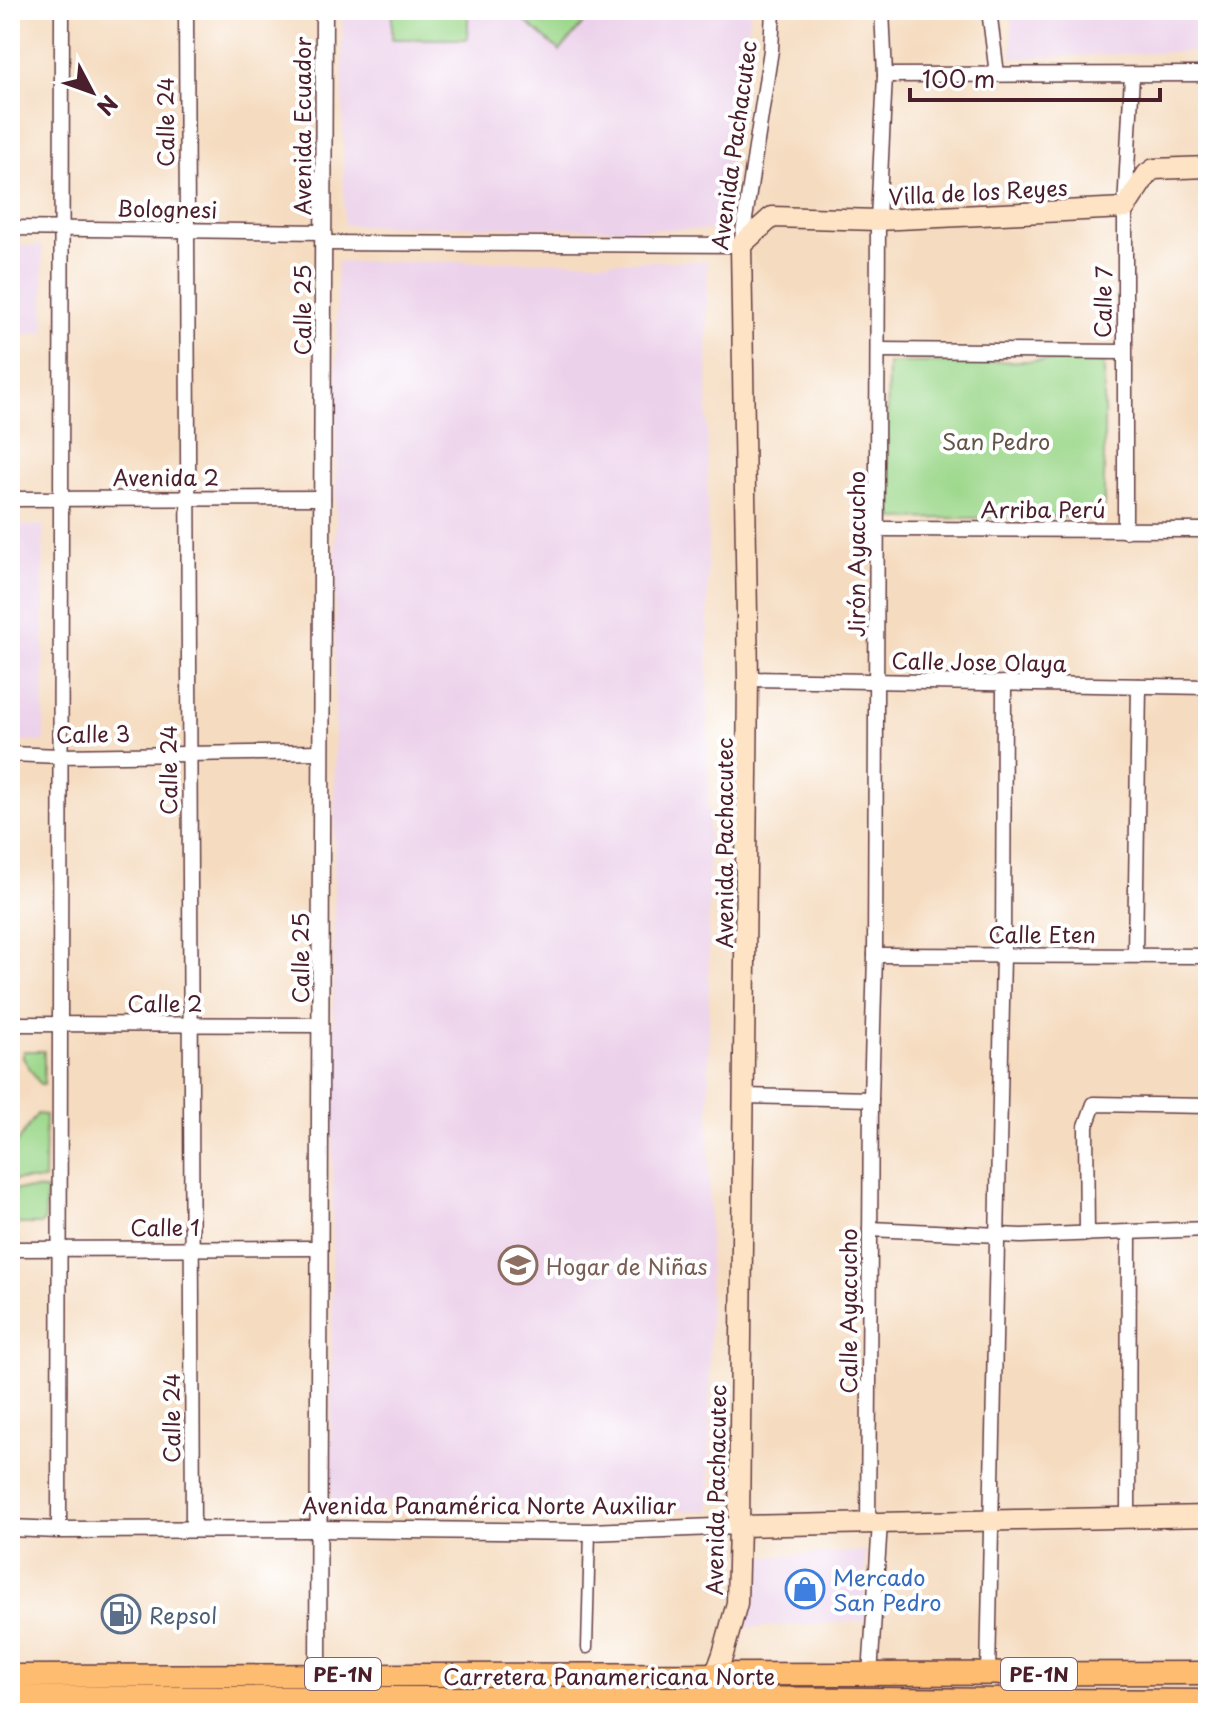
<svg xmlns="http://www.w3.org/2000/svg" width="1218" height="1723" font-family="'Playpen Sans',sans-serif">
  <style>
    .built { fill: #ecd1ea }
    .green { fill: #9dd88c; stroke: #747c5c; stroke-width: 2 }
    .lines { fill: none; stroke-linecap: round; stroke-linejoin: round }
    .pedestrian-casing { stroke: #643b41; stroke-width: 13 }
    .minor-casing { stroke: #643b41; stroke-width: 17 }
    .tertiary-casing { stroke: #643b41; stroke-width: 19 }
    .secondary-casing { stroke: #643b41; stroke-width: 23 }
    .trunk-casing { stroke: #643b41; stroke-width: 25 }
    .pedestrian { stroke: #fff; stroke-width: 10 }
    .minor { stroke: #fff; stroke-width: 14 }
    .tertiary { stroke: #fff; stroke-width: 16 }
    .secondary { stroke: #fee4c5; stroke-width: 20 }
    .trunk { stroke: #fdbc6f; stroke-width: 22 }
    .labels { text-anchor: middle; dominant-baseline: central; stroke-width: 8; stroke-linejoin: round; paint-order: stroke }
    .shield { fill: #fff; stroke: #80626b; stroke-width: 2 }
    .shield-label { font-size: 20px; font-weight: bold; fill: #4a1f2b }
    .street-label { font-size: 22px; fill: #4a1f2b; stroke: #fff }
    .park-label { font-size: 22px; fill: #635648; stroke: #fff }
    .education-label { font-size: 22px; fill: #785e54; stroke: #fff; text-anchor: start }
    .shop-label { font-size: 22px; fill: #366cbe; stroke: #fff; text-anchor: start }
    .service-label { font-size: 22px; fill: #4e5e75; stroke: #fff; text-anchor: start }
  </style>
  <rect width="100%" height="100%" fill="#fff"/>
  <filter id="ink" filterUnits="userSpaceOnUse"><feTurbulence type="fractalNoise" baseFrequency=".0125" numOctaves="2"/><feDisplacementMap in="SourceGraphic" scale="16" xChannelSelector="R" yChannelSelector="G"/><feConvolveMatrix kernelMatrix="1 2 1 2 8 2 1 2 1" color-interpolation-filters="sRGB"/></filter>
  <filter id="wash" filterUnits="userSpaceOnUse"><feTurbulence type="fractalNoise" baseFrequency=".006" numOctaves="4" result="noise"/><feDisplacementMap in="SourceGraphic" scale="32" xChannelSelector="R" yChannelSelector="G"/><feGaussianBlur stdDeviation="1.8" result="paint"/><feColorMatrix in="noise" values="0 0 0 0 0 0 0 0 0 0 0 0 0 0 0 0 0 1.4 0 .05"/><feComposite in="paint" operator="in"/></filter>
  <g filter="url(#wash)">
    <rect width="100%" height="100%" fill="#f5dcc0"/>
    <!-- built -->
    <g class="built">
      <path d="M342 10H751L717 230 344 225Z"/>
      <path d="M1011 10H1208V51L1012 58Z"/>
      <path d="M10 246H42L45 332 10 336Z"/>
      <path d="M707 261 710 1511 331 1501 337 262Z"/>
      <path d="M10 525 43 526 44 742 10 741Z"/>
      <path d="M865 1551 866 1621 742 1628 747 1558Z"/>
    </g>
    <!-- green -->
    <g class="green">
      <rect x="392" y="10" width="76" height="29"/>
      <path d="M512 10H589L592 13 560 51Z"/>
      <path d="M1104 360V516L886 519 888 363Z"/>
      <path d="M23 1051H44V1084H40L23 1058Z"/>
      <path d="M37 1114 45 1115 44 1180H10V1153Z"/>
      <path d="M10 1189 46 1190 45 1220 41 1224H10Z"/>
    </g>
  </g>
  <g filter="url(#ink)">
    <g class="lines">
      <defs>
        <path id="pedestrian" d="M587 1648 590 1532"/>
        <g id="minor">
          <path d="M186 10 193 1529"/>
          <path d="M989 10 997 74"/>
          <path d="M885 75 1208 74"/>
          <path d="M10 228 322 232"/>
          <path d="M323 243 741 245 771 50 773 10"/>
          <path d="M879 350 1123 352"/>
          <path d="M10 499 323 498"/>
          <path d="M877 529 1208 530"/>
          <path d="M1125 531V208L1132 75"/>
          <path d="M748 679 1208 687"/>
          <path d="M10 754 60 756 321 752"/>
          <path d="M875 955 1208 956"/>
          <path d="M1135 955 1139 686"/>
          <path d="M10 1024 320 1025"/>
          <path d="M746 1096 871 1099"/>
          <path d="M870 1229 1021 1236 1208 1229"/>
          <path d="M1087 1234 1086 1126 1094 1104 1208 1106"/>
          <path d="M10 1249 320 1248"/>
          <path d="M1128 1518 1129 1232"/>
          <path d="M868 1523 871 1099 875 955 878 220 885 75 882 10"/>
          <path d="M59 1530 62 10"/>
          <path d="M988 1674 1003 955 1004 683"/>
          <path d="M870 1675 880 1523"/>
        </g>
        <g id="tertiary">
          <path d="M10 1528 59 1530 318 1529 590 1532 739 1526"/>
          <path d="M318 1674 324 10"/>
        </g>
        <g id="secondary">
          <path d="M739 1526 1208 1516"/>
          <path d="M701 1713 723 1654 737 1603 739 1526 748 679 741 245 772 217 878 220 1125 208 1147 174 1154 169 1208 167"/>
        </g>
        <g id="trunk">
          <path d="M10 1676 1208 1673"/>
          <path d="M10 1698H709L1208 1701"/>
        </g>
      </defs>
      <!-- pedestrian casing -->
      <use href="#pedestrian" class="pedestrian-casing"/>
      <!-- minor casing -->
      <use href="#minor" class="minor-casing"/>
      <!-- tertiary casing -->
      <use href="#tertiary" class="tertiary-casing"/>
      <!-- secondary casing -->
      <use href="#secondary" class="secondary-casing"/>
      <!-- trunk casing -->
      <use href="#trunk" class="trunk-casing"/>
      <!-- pedestrian -->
      <use href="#pedestrian" class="pedestrian"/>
      <!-- minor -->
      <use href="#minor" class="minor"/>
      <!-- tertiary -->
      <use href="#tertiary" class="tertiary"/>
      <!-- secondary -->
      <use href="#secondary" class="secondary"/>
      <!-- trunk -->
      <use href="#trunk" class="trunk"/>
    </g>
  </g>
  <!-- icons -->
  <defs>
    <symbol id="school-ring" viewBox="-11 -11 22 22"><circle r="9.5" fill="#fff" stroke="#8d6e63" stroke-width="1.5"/><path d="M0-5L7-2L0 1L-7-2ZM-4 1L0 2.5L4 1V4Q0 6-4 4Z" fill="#8d6e63"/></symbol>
    <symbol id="shop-ring" viewBox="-11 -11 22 22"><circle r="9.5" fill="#fff" stroke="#3f7fe0" stroke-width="1.5"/><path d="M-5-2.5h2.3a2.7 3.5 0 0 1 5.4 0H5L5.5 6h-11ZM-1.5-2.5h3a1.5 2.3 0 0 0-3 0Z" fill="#3f7fe0"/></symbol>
    <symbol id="fuel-ring" viewBox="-11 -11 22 22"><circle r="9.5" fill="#fff" stroke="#5c6f8a" stroke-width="1.5"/><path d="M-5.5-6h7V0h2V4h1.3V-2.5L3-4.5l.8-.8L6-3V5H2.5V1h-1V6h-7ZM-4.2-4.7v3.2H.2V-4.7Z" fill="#5c6f8a"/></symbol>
  </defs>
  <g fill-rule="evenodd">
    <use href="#school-ring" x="496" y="1243" width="44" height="44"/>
    <use href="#shop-ring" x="783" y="1567" width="44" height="44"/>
    <use href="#fuel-ring" x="99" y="1592" width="44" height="44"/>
  </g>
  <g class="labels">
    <!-- shield labels -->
    <g class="shield">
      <rect x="305" y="1658" width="76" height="32" rx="6"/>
      <rect x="1001" y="1658" width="76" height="32" rx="6"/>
    </g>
    <g class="shield-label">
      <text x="343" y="1674">PE-1N</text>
      <text x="1039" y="1674">PE-1N</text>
    </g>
    <!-- street labels -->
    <g class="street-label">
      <text transform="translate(164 122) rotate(-90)">Calle 24</text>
      <text transform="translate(301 126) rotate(-90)">Avenida Ecuador</text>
      <text transform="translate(733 145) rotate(-82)">Avenida Pachacutec</text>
      <text transform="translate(978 191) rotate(-3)">Villa de los Reyes</text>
      <text transform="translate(167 208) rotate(1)">Bolognesi</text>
      <text transform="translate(1102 302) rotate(-89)">Calle 7</text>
      <text transform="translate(301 310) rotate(-90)">Calle 25</text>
      <text x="166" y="476">Avenida 2</text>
      <text x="1043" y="508">Arriba Perú</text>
      <text transform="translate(855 554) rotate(-90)">Jirón Ayacucho</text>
      <text transform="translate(979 661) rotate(1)">Calle Jose Olaya</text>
      <text transform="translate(93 733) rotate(-1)">Calle 3</text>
      <text transform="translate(167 770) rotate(-90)">Calle 24</text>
      <text transform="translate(723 843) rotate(-90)">Avenida Pachacutec</text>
      <text x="1042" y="933">Calle Eten</text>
      <text transform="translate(299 958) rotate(-90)">Calle 25</text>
      <text x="165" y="1002">Calle 2</text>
      <text x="165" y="1226">Calle 1</text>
      <text transform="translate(847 1311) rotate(-90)">Calle Ayacucho</text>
      <text transform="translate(170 1418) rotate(-90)">Calle 24</text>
      <text transform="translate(715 1490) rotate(-89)">Avenida Pachacutec</text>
      <text x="489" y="1504">Avenida Panamérica Norte Auxiliar</text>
      <text x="609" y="1675">Carretera Panamericana Norte</text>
    </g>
    <!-- park labels -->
    <g class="park-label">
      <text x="996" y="440">San Pedro</text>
    </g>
    <!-- education labels -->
    <g class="education-label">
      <text x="546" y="1265">Hogar de Niñas</text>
    </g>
    <!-- shop labels -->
    <g class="shop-label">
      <text x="833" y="1576">Mercado<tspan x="833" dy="25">San Pedro</tspan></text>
    </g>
    <!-- service labels -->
    <g class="service-label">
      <text x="149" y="1614">Repsol</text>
    </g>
  </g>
  <!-- margin -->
  <rect width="1218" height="1723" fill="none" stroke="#fff" stroke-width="40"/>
  <!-- north arrow -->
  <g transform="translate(92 92) rotate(131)" stroke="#ffffff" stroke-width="6" paint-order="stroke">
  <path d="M0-6L14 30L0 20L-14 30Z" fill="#4a1f2b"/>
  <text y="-12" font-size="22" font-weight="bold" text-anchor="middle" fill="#4a1f2b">N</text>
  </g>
  <!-- scale -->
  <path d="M910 88v12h250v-12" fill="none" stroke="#4a1f2b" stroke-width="4"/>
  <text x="922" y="88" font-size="24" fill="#4a1f2b" stroke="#ffffff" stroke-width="6" paint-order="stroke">100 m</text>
</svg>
